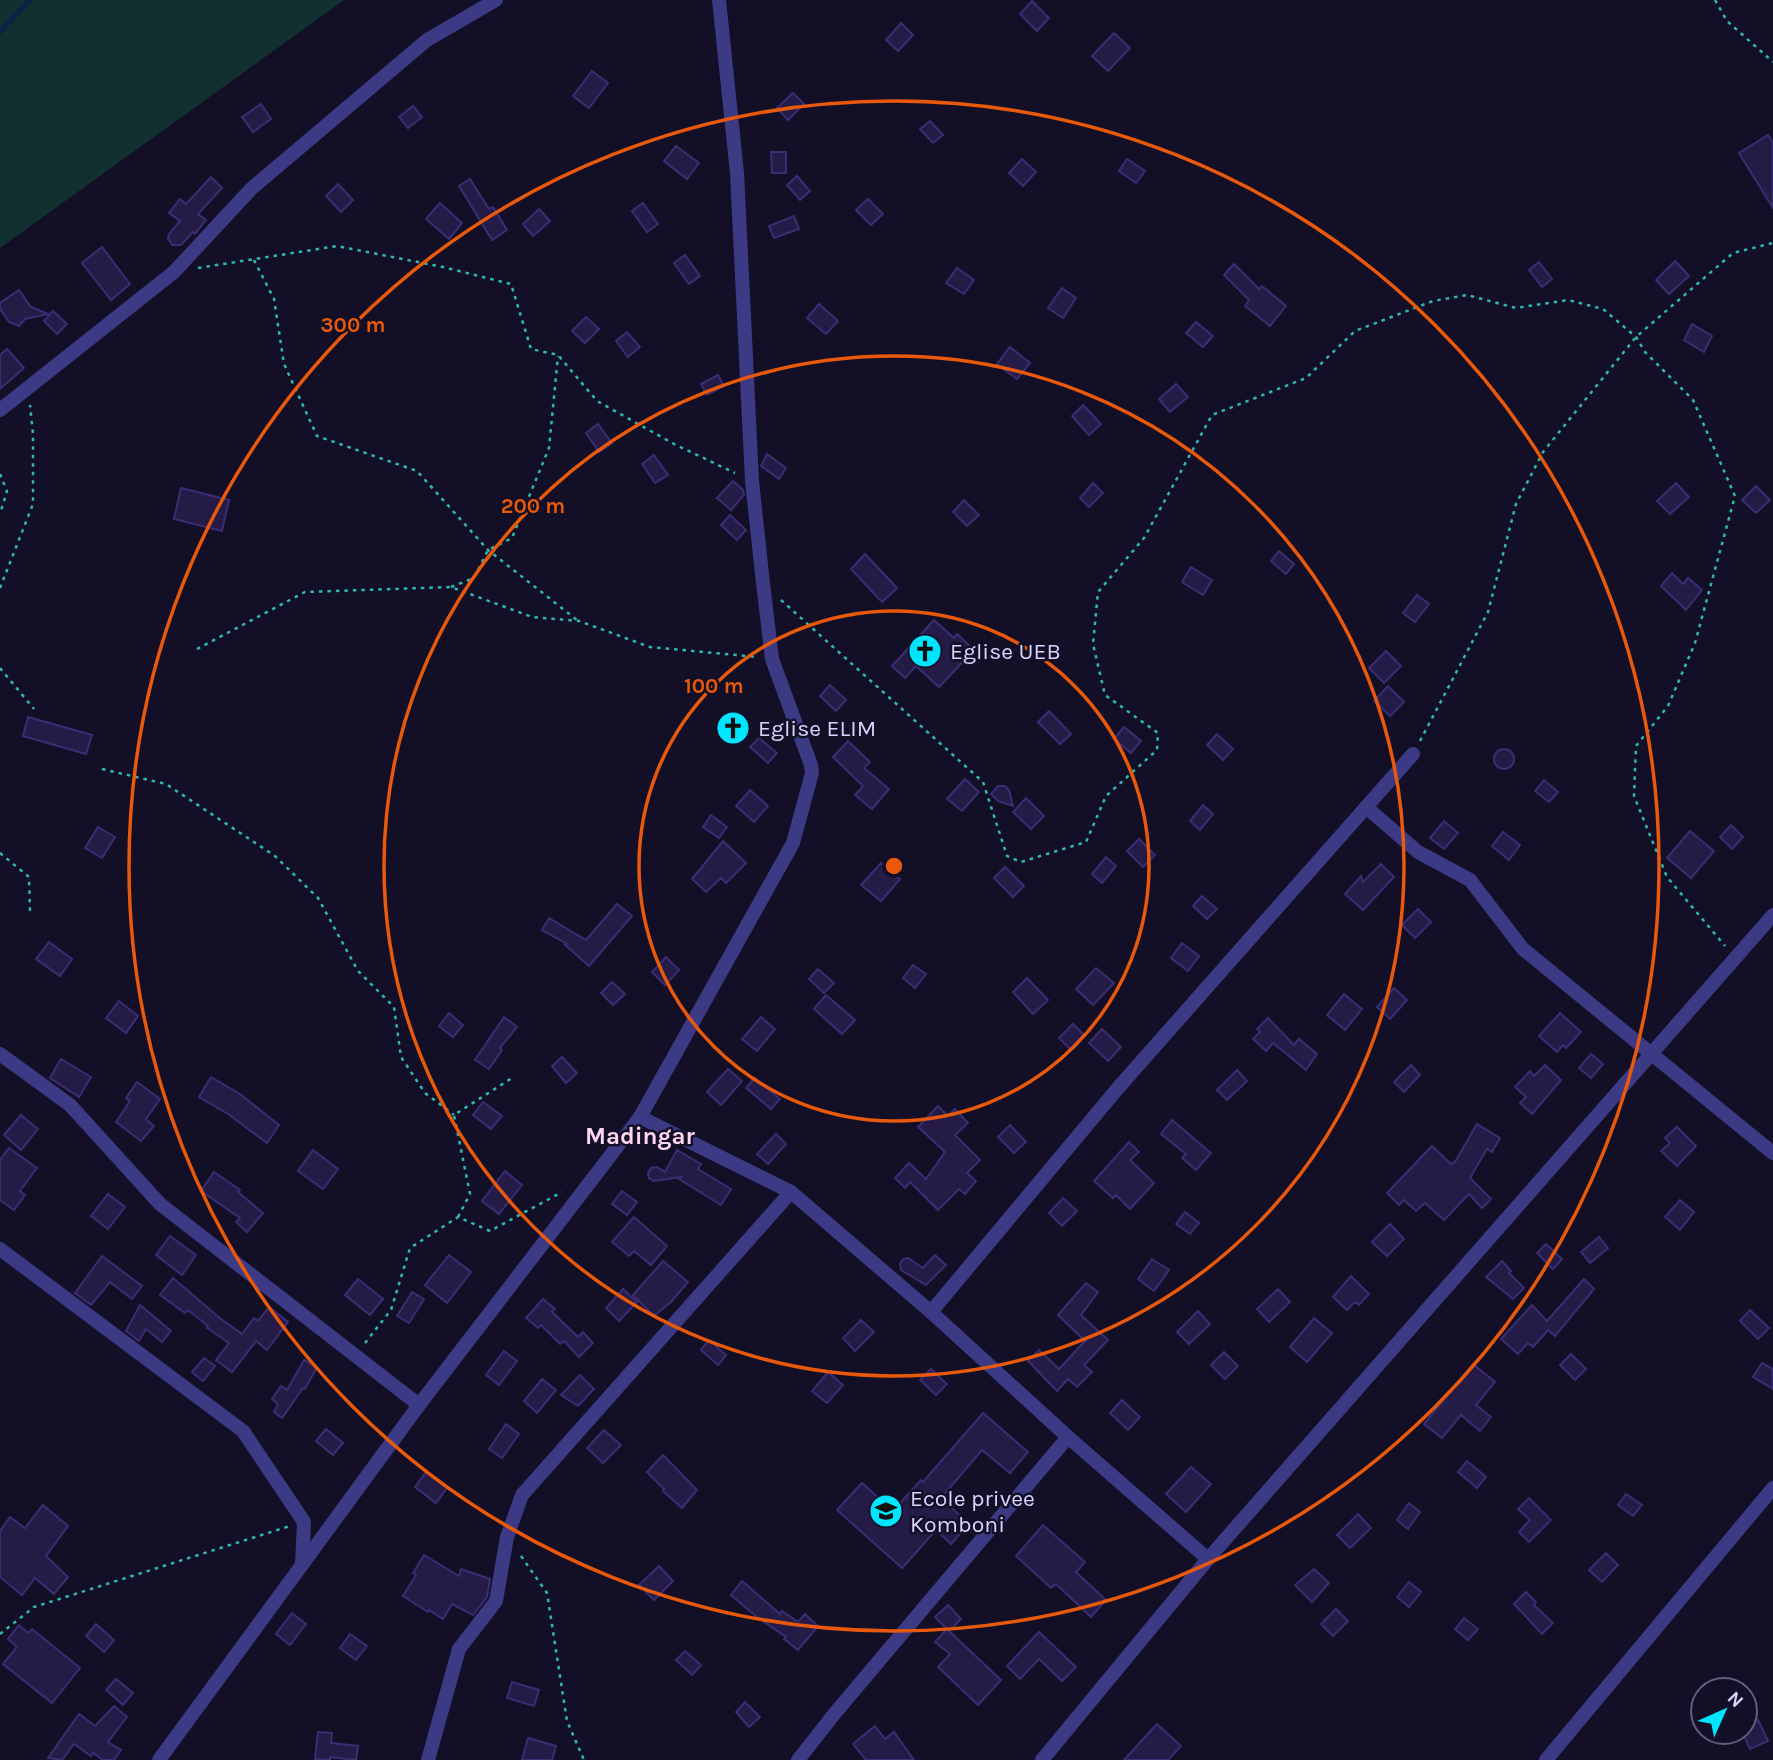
<svg xmlns="http://www.w3.org/2000/svg" width="1773" height="1760" font-family="Karla,sans-serif">
  <style>
    .green { fill: #12302f }
    .lines { fill: none; stroke-linecap: round; stroke-linejoin: round }
    .stream { stroke: #0c2248; stroke-width: 5 }
    .building { fill: #241b47; stroke: #3b2d73; stroke-width: 2 }
    .path { stroke: #2fb8b0; stroke-width: 2.5; stroke-dasharray: 3.5 5; stroke-linecap: butt }
    .minor { stroke: #3d3a85; stroke-width: 14 }
    .ring { fill: none; stroke: #e8590c; stroke-width: 3.5 }
    .labels { text-anchor: middle; dominant-baseline: central; stroke-width: 5; stroke-linejoin: round; paint-order: stroke }
    .poi-label { font-size: 23px; fill: #d9d4ff; stroke: #130f26; text-anchor: start }
    .neighbourhood-label { font-size: 24px; font-weight: bold; fill: #ffd6f0; stroke: #130f26 }
    .centre { fill: #e8590c; stroke: #130f26; stroke-width: 3.5 }
    .ring-label { font-size: 21px; text-anchor: middle; font-weight: bold; fill: #e8590c; stroke: #130f26; stroke-width: 5; stroke-linejoin: round; paint-order: stroke }
  </style>
  <rect width="100%" height="100%" fill="#130f26"/>
  <!-- green -->
  <path class="green" d="M0 0H344L0 248Z"/>
  <g class="lines">
    <!-- stream -->
    <path class="stream" d="M0 32 30 0"/>
  </g>
  <!-- building -->
  <g class="building">
    <path d="M1032 1 1049 18 1037 31 1020 14Z"/>
    <path d="M901 23 913 35 898 51 886 40Z"/>
    <path d="M1114 33 1130 48 1108 71 1092 56Z"/>
    <path d="M592 71 608 83 589 108 573 96Z"/>
    <path d="M793 93 804 104 788 120 777 108Z"/>
    <path d="M261 104 271 119 253 132 242 117Z"/>
    <path d="M413 106 422 117 408 128 399 117Z"/>
    <path d="M930 121 943 135 933 143 920 129Z"/>
    <path d="M1768 135 1773 143V208L1739 153Z"/>
    <path d="M676 146 699 163 687 179 664 161Z"/>
    <path d="M771 152H786V173H772Z"/>
    <path d="M1022 159 1036 172 1023 186 1009 173Z"/>
    <path d="M1127 159 1145 171 1136 183 1119 171Z"/>
    <path d="M797 176 810 191 800 200 787 185Z"/>
    <path d="M211 177 222 188 198 214 206 220 195 234 193 232 181 245H172L168 238 169 234 180 221 169 213 180 199 186 204Z"/>
    <path d="M470 179 489 209 493 207 507 230 492 240 459 186Z"/>
    <path d="M338 184 353 200 341 212 326 196Z"/>
    <path d="M868 199 883 214 871 225 856 210Z"/>
    <path d="M440 203 462 223 449 239 426 219Z"/>
    <path d="M643 203 658 224 647 232 632 211Z"/>
    <path d="M539 209 550 221 533 236 523 224Z"/>
    <path d="M794 216 799 229 774 238 769 226Z"/>
    <path d="M102 247 130 284 111 300 82 263Z"/>
    <path d="M685 255 700 276 689 284 674 263Z"/>
    <path d="M1675 261 1689 276 1669 294 1656 280Z"/>
    <path d="M1539 262 1552 279 1542 287 1529 270Z"/>
    <path d="M1234 264 1259 289 1262 286 1286 306 1270 326 1245 306 1249 300 1224 275Z"/>
    <path d="M957 268 974 280 964 294 946 283Z"/>
    <path d="M1062 288 1076 298 1063 318 1048 308Z"/>
    <path d="M19 290 31 307 48 314 25 319 19 326 9 322 0 309V303Z"/>
    <path d="M819 304 838 321 826 334 807 318Z"/>
    <path d="M53 311 67 324 57 334 44 321Z"/>
    <path d="M586 317 599 329 585 343 572 331Z"/>
    <path d="M1196 322 1213 336 1203 347 1186 333Z"/>
    <path d="M1692 324 1712 336 1704 352 1684 340Z"/>
    <path d="M627 332 640 347 628 357 616 341Z"/>
    <path d="M1010 347 1030 363 1017 379 997 364Z"/>
    <path d="M7 349 24 368 0 389V355Z"/>
    <path d="M718 375 724 386 707 395 701 384Z"/>
    <path d="M1176 384 1188 397 1170 412 1159 399Z"/>
    <path d="M1083 405 1101 424 1089 435 1072 416Z"/>
    <path d="M598 424 612 443 599 452 586 433Z"/>
    <path d="M767 454 786 468 779 479 761 466Z"/>
    <path d="M654 455 668 475 655 483 642 464Z"/>
    <path d="M733 481 743 490 744 495 731 510 717 498Z"/>
    <path d="M1093 483 1103 493 1089 507 1080 498Z"/>
    <path d="M1676 483 1689 497 1670 514 1657 501Z"/>
    <path d="M1756 486 1770 500 1756 513 1742 500Z"/>
    <path d="M181 488 229 500 222 531 174 519Z"/>
    <path d="M964 500 979 515 967 526 953 512Z"/>
    <path d="M730 515 746 530 737 540 721 525Z"/>
    <path d="M1279 551 1294 564 1286 574 1271 561Z"/>
    <path d="M865 554 897 588 882 602 851 569Z"/>
    <path d="M1191 567 1212 580 1203 595 1182 582Z"/>
    <path d="M1672 573 1683 584 1688 578 1702 590 1686 610 1661 586Z"/>
    <path d="M1417 595 1429 604 1415 622 1403 613Z"/>
    <path d="M934 620 954 638 957 634 974 650 939 687 916 666 905 678 892 666Z"/>
    <path d="M1386 651 1401 666 1384 683 1369 668Z"/>
    <path d="M830 685 846 700 836 711 820 696Z"/>
    <path d="M1388 686 1404 702 1390 716 1374 701Z"/>
    <path d="M1049 711 1071 734 1060 744 1038 722Z"/>
    <path d="M28 717 92 735 86 754 23 736Z"/>
    <path d="M1124 727 1141 741 1131 753 1114 739Z"/>
    <path d="M1217 734 1233 749 1223 760 1207 745Z"/>
    <path d="M759 738 777 753 768 763 750 747Z"/>
    <path d="M848 741 870 762 864 768 889 789 872 809 855 795 863 786 833 757Z"/>
    <circle cx="1504" cy="759" r="10"/>
    <path d="M965 779 979 792 962 811 947 799Z"/>
    <path d="M1544 780 1558 792 1549 802 1535 791Z"/>
    <path d="M998 786H1005L1009 790 1013 806 998 801 991 794Z"/>
    <path d="M750 790 768 806 754 822 736 806Z"/>
    <path d="M1026 798 1044 816 1031 829 1013 812Z"/>
    <path d="M1203 805 1213 814 1200 830 1190 821Z"/>
    <path d="M711 815 727 827 719 838 703 827Z"/>
    <path d="M1444 821 1458 833 1444 849 1430 838Z"/>
    <path d="M1731 825 1743 837 1732 849 1720 837Z"/>
    <path d="M98 827 115 837 102 858 85 848Z"/>
    <path d="M1690 831 1714 851 1691 878 1667 858Z"/>
    <path d="M1503 832 1520 845 1509 860 1492 846Z"/>
    <path d="M1139 839 1155 855 1143 867 1127 851Z"/>
    <path d="M723 841 746 863 726 883 721 878 706 892 692 879Z"/>
    <path d="M1106 857 1116 866 1102 883 1092 874Z"/>
    <path d="M881 863 900 879 881 901 861 885Z"/>
    <path d="M1381 864 1394 877 1363 910 1345 894 1361 876 1363 882Z"/>
    <path d="M1005 867 1024 886 1013 897 994 878Z"/>
    <path d="M1202 896 1217 909 1207 919 1193 906Z"/>
    <path d="M617 904 632 916 589 966 565 945 567 944 542 930 549 918 586 940Z"/>
    <path d="M1418 909 1431 922 1415 938 1402 925Z"/>
    <path d="M49 942 72 959 60 976 36 959Z"/>
    <path d="M1182 943 1199 956 1188 971 1171 958Z"/>
    <path d="M666 957 679 970 665 985 652 972Z"/>
    <path d="M913 965 926 974 915 988 903 978Z"/>
    <path d="M1096 968 1114 983 1093 1005 1076 989Z"/>
    <path d="M818 969 834 983 824 993 809 979Z"/>
    <path d="M1027 978 1048 1000 1033 1014 1013 992Z"/>
    <path d="M612 982 625 994 613 1005 601 993Z"/>
    <path d="M1394 988 1407 1000 1390 1019 1377 1007Z"/>
    <path d="M1344 994 1362 1009 1345 1030 1327 1015Z"/>
    <path d="M826 995 855 1020 842 1034 814 1009Z"/>
    <path d="M119 1001 138 1016 126 1033 106 1018Z"/>
    <path d="M449 1013 463 1025 453 1037 439 1026Z"/>
    <path d="M1560 1013 1581 1032 1566 1048 1563 1045 1557 1052 1539 1036Z"/>
    <path d="M504 1017 517 1027 500 1048 502 1050 489 1069 475 1060Z"/>
    <path d="M761 1017 775 1029 757 1051 742 1039Z"/>
    <path d="M1268 1018 1294 1045 1299 1039 1317 1054 1306 1070 1273 1043 1266 1051 1253 1039 1260 1032 1257 1029Z"/>
    <path d="M1073 1024 1084 1035 1070 1049 1059 1038Z"/>
    <path d="M1102 1029 1121 1047 1108 1061 1089 1043Z"/>
    <path d="M1591 1054 1603 1064 1591 1078 1579 1068Z"/>
    <path d="M562 1057 577 1073 566 1083 552 1066Z"/>
    <path d="M61 1059 91 1077 79 1097 50 1078Z"/>
    <path d="M1411 1065 1420 1075 1404 1092 1394 1082Z"/>
    <path d="M1545 1065 1561 1080 1532 1114 1520 1103 1526 1097 1515 1087 1530 1071 1534 1076Z"/>
    <path d="M728 1069 742 1081 721 1105 707 1092Z"/>
    <path d="M1237 1070 1247 1081 1227 1100 1217 1090Z"/>
    <path d="M211 1077 240 1094 279 1125 267 1143 228 1114 199 1097Z"/>
    <path d="M755 1078 780 1099 771 1109 746 1088Z"/>
    <path d="M137 1082 160 1099 146 1119 154 1126 141 1141 116 1122 130 1101 126 1098Z"/>
    <path d="M483 1102 502 1116 491 1129 473 1115Z"/>
    <path d="M938 1106 948 1116 955 1109 968 1123 955 1135 980 1160 967 1173 976 1181 965 1194 959 1189 938 1210 910 1182 905 1188 895 1178 909 1163 926 1179 945 1152 918 1127Z"/>
    <path d="M21 1115 38 1129 21 1150 4 1135Z"/>
    <path d="M1172 1120 1211 1153 1196 1170 1182 1158 1186 1154 1161 1134Z"/>
    <path d="M1477 1124 1500 1138 1492 1152 1487 1149 1470 1178 1491 1199 1482 1208 1469 1194 1444 1220 1425 1203 1416 1211 1404 1200 1399 1205 1387 1193 1432 1146 1451 1164 1455 1162Z"/>
    <path d="M1010 1125 1026 1142 1014 1153 998 1137Z"/>
    <path d="M1677 1127 1696 1146 1677 1166 1661 1151 1670 1143 1665 1138Z"/>
    <path d="M776 1134 786 1144 768 1164 757 1154Z"/>
    <path d="M1129 1142 1139 1152 1130 1160 1154 1183 1130 1209 1116 1195 1113 1198 1094 1181Z"/>
    <path d="M9 1148 37 1168 20 1191 25 1195 14 1210 0 1200V1160Z"/>
    <path d="M313 1150 338 1169 323 1189 298 1171Z"/>
    <path d="M677 1150 701 1164 698 1169 731 1189 721 1205 679 1179 681 1177 654 1181 649 1178 648 1173 651 1168 657 1167 665 1172Z"/>
    <path d="M505 1171 522 1185 499 1214 482 1201Z"/>
    <path d="M214 1172 240 1190 238 1192 263 1213 247 1232 236 1222 240 1218 201 1191Z"/>
    <path d="M622 1191 637 1202 627 1215 612 1204Z"/>
    <path d="M108 1194 125 1207 108 1229 91 1216Z"/>
    <path d="M1063 1198 1077 1211 1062 1226 1049 1213Z"/>
    <path d="M1680 1200 1694 1212 1680 1230 1665 1217Z"/>
    <path d="M1185 1212 1199 1223 1190 1234 1176 1224Z"/>
    <path d="M634 1217 667 1246 651 1265 634 1251 629 1256 612 1242Z"/>
    <path d="M1390 1224 1404 1239 1387 1256 1372 1242Z"/>
    <path d="M170 1236 196 1255 182 1275 156 1255Z"/>
    <path d="M1599 1237 1608 1248 1590 1263 1581 1252Z"/>
    <path d="M1546 1244 1562 1259 1553 1269 1537 1253Z"/>
    <path d="M449 1255 471 1272 447 1303 425 1285Z"/>
    <path d="M935 1255 946 1265 926 1285 901 1270 900 1264 903 1259 908 1258 923 1268Z"/>
    <path d="M102 1256 142 1286 132 1299 110 1282 91 1305 75 1293Z"/>
    <path d="M1152 1259 1169 1270 1154 1291 1138 1279Z"/>
    <path d="M663 1261 688 1282 671 1302 654 1316 633 1295Z"/>
    <path d="M1502 1261 1511 1271 1509 1273 1524 1288 1513 1299 1486 1277Z"/>
    <path d="M1351 1276 1369 1294 1359 1305 1355 1302 1347 1310 1333 1297Z"/>
    <path d="M173 1278 221 1319 242 1334 254 1318 258 1321 269 1307 288 1322 267 1350 256 1341 232 1372 216 1360 229 1343 207 1328 208 1326 188 1310 185 1313 160 1295Z"/>
    <path d="M358 1279 383 1299 370 1315 345 1295Z"/>
    <path d="M1584 1279 1594 1289 1555 1336 1548 1330 1533 1347 1528 1343 1518 1354 1501 1339 1532 1305 1547 1321Z"/>
    <path d="M1086 1283 1098 1292 1081 1315 1108 1340 1084 1365 1092 1372 1077 1387 1068 1379 1057 1391 1028 1361 1039 1350 1059 1369 1085 1341 1058 1315Z"/>
    <path d="M623 1289 637 1302 619 1321 606 1308Z"/>
    <path d="M1278 1289 1290 1302 1269 1322 1257 1309Z"/>
    <path d="M412 1292 424 1299 409 1323 397 1316Z"/>
    <path d="M543 1299 555 1309 552 1312 578 1337 583 1332 593 1343 579 1357 564 1341 560 1344 541 1325 538 1328 526 1318Z"/>
    <path d="M140 1305 171 1331 162 1342 146 1329 139 1341 126 1331Z"/>
    <path d="M1750 1310 1769 1328 1758 1339 1740 1321Z"/>
    <path d="M1198 1311 1210 1324 1189 1344 1177 1332Z"/>
    <path d="M1314 1318 1332 1333 1307 1362 1290 1347Z"/>
    <path d="M861 1320 874 1332 855 1351 843 1338Z"/>
    <path d="M709 1340 726 1355 718 1365 701 1350Z"/>
    <path d="M504 1351 517 1361 499 1385 486 1375Z"/>
    <path d="M1224 1352 1238 1366 1225 1379 1211 1365Z"/>
    <path d="M1571 1354 1586 1369 1575 1380 1560 1365Z"/>
    <path d="M204 1358 215 1366 203 1381 192 1372Z"/>
    <path d="M304 1360 317 1367 305 1389 303 1388 282 1418 274 1412 278 1404 272 1399 281 1386 287 1390Z"/>
    <path d="M1762 1363 1773 1369V1389L1753 1377Z"/>
    <path d="M1473 1364 1495 1382 1476 1405 1491 1417 1480 1431 1461 1415 1442 1438 1424 1424Z"/>
    <path d="M931 1369 947 1384 936 1395 920 1380Z"/>
    <path d="M828 1372 843 1385 827 1403 812 1391Z"/>
    <path d="M580 1375 594 1389 578 1406 561 1395Z"/>
    <path d="M542 1379 556 1390 537 1413 524 1401Z"/>
    <path d="M1122 1400 1140 1417 1128 1430 1110 1413Z"/>
    <path d="M983 1413 1028 1452 1010 1473 982 1450 941 1498 969 1524 951 1544 936 1530 902 1568 837 1510 862 1483 893 1511 921 1480 923 1482Z"/>
    <path d="M506 1424 519 1434 502 1458 489 1449Z"/>
    <path d="M326 1429 343 1443 333 1455 316 1441Z"/>
    <path d="M604 1430 621 1445 603 1463 587 1448Z"/>
    <path d="M663 1455 697 1490 682 1508 663 1491 664 1489 647 1472Z"/>
    <path d="M1467 1461 1486 1477 1477 1488 1458 1472Z"/>
    <path d="M1191 1467 1211 1484 1186 1512 1166 1494Z"/>
    <path d="M426 1472 447 1488 436 1503 415 1487Z"/>
    <path d="M1626 1494 1642 1505 1633 1516 1618 1505Z"/>
    <path d="M1529 1498 1551 1520 1529 1542 1519 1532 1530 1520 1518 1509Z"/>
    <path d="M1409 1503 1420 1512 1408 1529 1397 1520Z"/>
    <path d="M43 1505 68 1526 46 1556 68 1577 54 1594 35 1578 22 1595 0 1577V1531L10 1517 25 1528Z"/>
    <path d="M1358 1514 1371 1528 1350 1548 1337 1535Z"/>
    <path d="M1043 1525 1085 1562 1076 1572 1106 1600 1091 1617 1056 1584 1051 1588 1016 1556Z"/>
    <path d="M1606 1553 1618 1565 1602 1582 1589 1570Z"/>
    <path d="M424 1555 459 1576 461 1569 490 1579 487 1597 473 1615 452 1604 443 1619 429 1610 428 1612 403 1596 416 1575 413 1573Z"/>
    <path d="M659 1566 673 1581 654 1600 639 1585Z"/>
    <path d="M1314 1569 1329 1583 1312 1602 1295 1585Z"/>
    <path d="M742 1581 780 1614 782 1611 798 1622 805 1614 818 1626 798 1650 784 1639 786 1637 757 1617 731 1595Z"/>
    <path d="M1409 1582 1421 1592 1409 1607 1397 1597Z"/>
    <path d="M1526 1592 1536 1602 1534 1605 1553 1623 1542 1634 1514 1604Z"/>
    <path d="M948 1605 961 1619 949 1631 1001 1680 978 1705 938 1667 950 1654 935 1642 947 1629 935 1617Z"/>
    <path d="M1336 1609 1348 1621 1333 1636 1321 1624Z"/>
    <path d="M292 1613 306 1624 290 1645 276 1634Z"/>
    <path d="M1464 1618 1478 1629 1468 1640 1455 1629Z"/>
    <path d="M96 1624 114 1640 104 1652 86 1636Z"/>
    <path d="M19 1625 28 1633 32 1629 80 1668 52 1703 3 1664 17 1647 8 1639Z"/>
    <path d="M1039 1632 1076 1667 1062 1681 1039 1659 1020 1679 1007 1666Z"/>
    <path d="M350 1634 367 1646 356 1660 340 1648Z"/>
    <path d="M685 1651 701 1665 692 1675 676 1660Z"/>
    <path d="M116 1679 133 1693 123 1705 106 1690Z"/>
    <path d="M512 1682 539 1690 534 1706 507 1698Z"/>
    <path d="M745 1702 760 1717 749 1727 736 1712Z"/>
    <path d="M114 1706 127 1717 108 1742 121 1750 114 1760H103L93 1753 91 1756 74 1744 62 1760 48 1758 79 1714 95 1726Z"/>
    <path d="M1758 1720 1768 1741 1750 1749 1745 1738V1726Z"/>
    <path d="M1157 1724 1181 1746 1168 1760H1124Z"/>
    <path d="M875 1726 885 1739 894 1732 914 1760H866L853 1744Z"/>
    <path d="M318 1732 332 1733 331 1743 358 1746 356 1760 330 1757V1760L315 1759Z"/>
    <path d="M528 1738 556 1746 552 1760H522Z"/>
  </g>
  <g class="lines">
    <!-- path -->
    <g class="path">
      <path d="M1715 0 1727 21 1773 62"/>
      <path d="M254 260 274 299 284 364 317 436 417 471 488 550 577 620"/>
      <path d="M198 268 337 246 443 267 511 284 531 349 558 355 597 401 674 444 735 473"/>
      <path d="M0 474 7 491 0 514"/>
      <path d="M451 587 474 578 488 550 512 538 549 448 558 356"/>
      <path d="M0 588 33 504V434L30 405"/>
      <path d="M781 600 983 782 1007 856 1021 862 1086 842 1106 796 1157 750 1158 733 1105 695 1093 644 1098 592 1144 538 1212 415 1306 378 1355 331 1433 301 1467 295 1516 308 1568 300 1603 309 1636 337 1645 352 1693 400 1735 496 1695 643 1668 706 1636 746 1634 796 1667 877 1725 946"/>
      <path d="M197 649 305 592 451 587 532 617 579 621 650 647 757 657"/>
      <path d="M0 668 34 709"/>
      <path d="M1420 741 1488 612 1516 504 1543 452 1636 337 1733 253 1773 243"/>
      <path d="M102 769 166 784 275 856 318 898 358 971 394 1007 401 1057 425 1093 454 1115"/>
      <path d="M0 853 29 877 30 911"/>
      <path d="M458 1217 470 1194 454 1115 512 1078"/>
      <path d="M365 1343 391 1310 410 1248 458 1217 490 1231 562 1192"/>
      <path d="M521 1556 547 1593 567 1721 584 1760"/>
      <path d="M0 1634 34 1607 290 1526"/>
    </g>
    <!-- minor -->
    <g class="minor">
      <path d="M0 410 174 272 251 189 427 40 496 0"/>
      <path d="M1366 807 1418 852 1470 880 1523 949 1773 1153"/>
      <path d="M0 1054 70 1105 160 1204 419 1405"/>
      <path d="M640 1117 791 1192 931 1312 1068 1437 1208 1559"/>
      <path d="M0 1249 243 1431 304 1522 302 1565"/>
      <path d="M931 1312 1118 1088 1413 754"/>
      <path d="M159 1760 419 1405 640 1117 793 843 812 773 811 765 772 659 763 583 752 481 737 173 719 0"/>
      <path d="M428 1760 459 1649 496 1601 507 1537 522 1495 791 1192"/>
      <path d="M798 1760 835 1713 1068 1437"/>
      <path d="M1042 1760 1208 1559 1773 915"/>
      <path d="M1546 1760 1773 1488"/>
    </g>
  </g>
  <!-- distance rings -->
  <g class="ring">
    <circle cx="894" cy="866" r="255"/>
    <circle cx="894" cy="866" r="510"/>
    <circle cx="894" cy="866" r="765"/>
  </g>
  <!-- icons -->
  <defs>
    <symbol id="church-disc" viewBox="-11 -11 22 22"><circle r="9.5" fill="#00e5ff" stroke="#130f26"/><path d="M-1.2-6h2.4v3.5h3.3v2.4h-3.3V6h-2.4V-.1h-3.3v-2.4h3.3Z" fill="#111"/></symbol>
    <symbol id="school-disc" viewBox="-11 -11 22 22"><circle r="9.5" fill="#00e5ff" stroke="#130f26"/><path d="M0-5L7-2L0 1L-7-2ZM-4 1L0 2.5L4 1V4Q0 6-4 4Z" fill="#111"/></symbol>
  </defs>
  <g fill-rule="evenodd">
    <use href="#church-disc" x="906" y="632" width="38" height="38"/>
    <use href="#church-disc" x="714" y="709" width="38" height="38"/>
    <use href="#school-disc" x="867" y="1492" width="38" height="38"/>
  </g>
  <g class="labels">
    <!-- poi labels -->
    <g class="poi-label">
      <text x="950" y="651">Eglise UEB</text>
      <text x="758" y="728">Eglise ELIM</text>
      <text x="910" y="1498">Ecole privee<tspan x="910" dy="26">Komboni</tspan></text>
    </g>
    <!-- neighbourhood labels -->
    <g class="neighbourhood-label">
      <text x="640" y="1136">Madingar</text>
    </g>
  </g>
  <circle cx="894" cy="866" r="10" class="centre"/>
  <g class="ring-label">
    <text x="353" y="332">300 m</text>
    <text x="533" y="513">200 m</text>
    <text x="714" y="693">100 m</text>
  </g>
  <!-- north arrow -->
  <g transform="translate(1724 1711) rotate(45)"><circle r="33" fill="#130f26" stroke="#625e7d" stroke-width="2"/>
  <path d="M0-5L12 26L0 18L-12 26Z" fill="#00e5ff"/>
  <text y="-10" font-size="19" font-weight="bold" text-anchor="middle" fill="#d9d4ff">N</text>
  </g>
</svg>
